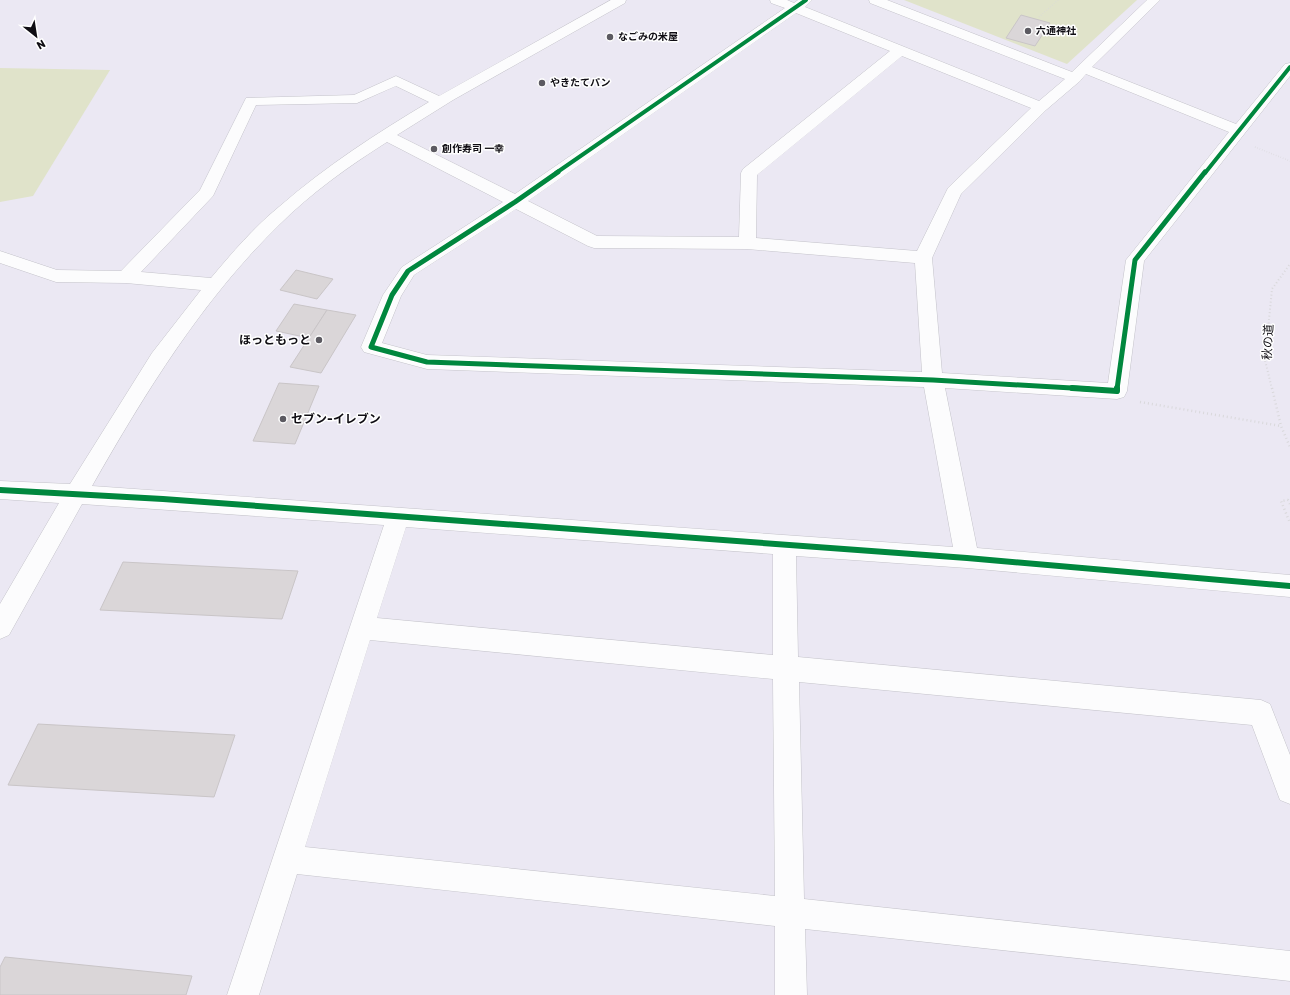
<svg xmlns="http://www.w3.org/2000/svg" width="1290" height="995" font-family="Rubik,'Noto Sans JP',sans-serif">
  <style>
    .green { fill: #e0e3ca }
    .building { fill: #dad6d8; stroke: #c9c5c7 }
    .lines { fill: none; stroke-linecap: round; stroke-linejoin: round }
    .minor-casing { stroke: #c4c3ca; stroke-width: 1 }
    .path-far2 { stroke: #d9d8db; stroke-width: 1.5; stroke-dasharray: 0.5 2; stroke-linecap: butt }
    .path-far1 { stroke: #d9d8db; stroke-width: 2; stroke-dasharray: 1 2.5; stroke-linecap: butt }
    .path { stroke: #d9d8db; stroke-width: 2.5; stroke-dasharray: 1 3; stroke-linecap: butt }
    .minor { fill: #fcfcfd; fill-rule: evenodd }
    .cycleway-far2-casing { stroke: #fff; stroke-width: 5.5 }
    .cycleway-far1-casing { stroke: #fff; stroke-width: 7 }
    .cycleway-casing { stroke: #fff; stroke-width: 8 }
    .cycleway-far2 { stroke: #00873e; stroke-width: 4 }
    .cycleway-far1 { stroke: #00873e; stroke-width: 5 }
    .cycleway { stroke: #00873e; stroke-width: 6 }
    .poi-dot { fill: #5c5a61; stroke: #fff; stroke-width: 1.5 }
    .labels { text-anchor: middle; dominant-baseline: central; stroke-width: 3; stroke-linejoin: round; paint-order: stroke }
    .far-poi-label { font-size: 10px; font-weight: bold; fill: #0f0d13; stroke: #fff; text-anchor: start }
    .poi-label { font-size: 12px; font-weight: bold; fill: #0f0d13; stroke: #fff; text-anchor: end }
    .street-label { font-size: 12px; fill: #0f0d13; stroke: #fff }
  </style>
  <rect width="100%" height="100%" fill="#ebe8f3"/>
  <!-- green -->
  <g class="green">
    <path d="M904 0H1137L1067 64Z"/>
    <path d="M0 68 110 70 33 196 0 202Z"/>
  </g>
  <!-- building -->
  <g class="building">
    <path d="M1021 15 1050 23 1035 46 1006 38Z"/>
    <path d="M296 270 333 279 317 299 280 290Z"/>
    <path d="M294 304 327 310 309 338 276 331Z"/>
    <path d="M327 310 356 315 321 373 290 367Z"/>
    <path d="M279 383 319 386 295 444 253 441Z"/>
    <path d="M123 562 298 571 282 619 100 610Z"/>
    <path d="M38 724 235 735 214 797 8 785Z"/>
    <path d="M5 957 192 976 186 995H0V967Z"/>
  </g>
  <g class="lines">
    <defs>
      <path id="minor" d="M611 0H626L625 3 453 100 397 135 515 194 785 8 771 3 770 0H787L794 3 798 0H812L805 7 1039 101 1065 79 870 3 869 0H887L1072 72 1147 0H1160L1092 67 1236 124 1285 64 1290 63V76L1144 261 1127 391 1124 397 1117 399 945 388 977 548 1290 575V597L967 568 796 556 798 657 1261 700 1270 704 1290 755V804L1280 800 1252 725 799 682 804 899 1290 951V981L805 929 807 995H775V926L297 874 259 995H227L384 525 82 504 9 635 0 639V604L59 503 0 499V481L70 484 152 353 201 290 126 283 56 282 0 263V251L57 270 121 271 200 190 246 98 354 95 396 76 439 96ZM796 13 890 51 743 169 741 173 739 237 597 236 528 201ZM902 56 1031 108 948 188 917 251 756 238 757 175ZM1086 74 1229 132 1126 260 1108 383 942 373 932 258 961 194 1046 110 1080 81ZM396 86 429 102C377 133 326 166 280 206 254 227 232 253 211 278L141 272 213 196 256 105 357 103ZM387 142 503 202 402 267 383 295 361 347 364 352 427 369 924 387 953 547 92 486C145 393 202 300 279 225 311 193 349 166 387 142ZM516 209 588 246 594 248 747 249 915 263 922 372 427 355 382 343 401 296 414 275ZM406 527 773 554V655L377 618ZM370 640 773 679 775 896 305 847Z"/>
    </defs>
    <!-- minor casing -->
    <use href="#minor" class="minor-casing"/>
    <!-- path-far2 -->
    <g class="path-far2">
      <path d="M1039 17 1058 0"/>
      <path d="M1255 147 1290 161"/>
    </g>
    <!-- path-far1 -->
    <path class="path-far1" d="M1272 389 1265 360 1272 289 1290 264"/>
    <!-- path -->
    <g class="path">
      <path d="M1272 388 1281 426 1290 447"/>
      <path d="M1140 402 1281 426"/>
      <path d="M1290 504 1288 500 1281 501 1290 523"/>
    </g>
    <!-- minor -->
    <use href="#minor" class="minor"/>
    <defs>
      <g id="cycleway-far2">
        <path d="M556 173 806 0"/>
        <path d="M1205 173 1290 67"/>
      </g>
      <g id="cycleway-far1">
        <path d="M558 172 515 202 408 271 392 295 371 347 427 362 933 380 1089 389"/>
        <path d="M1117 389 1135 260 1205 172"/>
      </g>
      <g id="cycleway">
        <path d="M1072 388 1117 391V388"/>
        <path d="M0 490 163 499 967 558 1290 586"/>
      </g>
    </defs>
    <!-- cycleway-far2 casing -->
    <use href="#cycleway-far2" class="cycleway-far2-casing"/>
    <!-- cycleway-far1 casing -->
    <use href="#cycleway-far1" class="cycleway-far1-casing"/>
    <!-- cycleway casing -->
    <use href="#cycleway" class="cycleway-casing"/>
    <!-- cycleway-far2 -->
    <use href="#cycleway-far2" class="cycleway-far2"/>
    <!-- cycleway-far1 -->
    <use href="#cycleway-far1" class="cycleway-far1"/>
    <!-- cycleway -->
    <use href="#cycleway" class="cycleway"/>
  </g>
  <!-- markers -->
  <g class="poi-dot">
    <circle cx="1028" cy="31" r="4"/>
    <circle cx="610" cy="37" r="4"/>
    <circle cx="542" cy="83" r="4"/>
    <circle cx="434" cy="149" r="4"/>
    <circle cx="319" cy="340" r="4"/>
    <circle cx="283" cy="419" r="4"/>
  </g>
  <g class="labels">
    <!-- far-poi labels -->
    <g class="far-poi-label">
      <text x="1036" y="31">六通神社</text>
      <text x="618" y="37">なごみの米屋</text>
      <text x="550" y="83">やきたてパン</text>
      <text x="442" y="149">創作寿司 一幸</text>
    </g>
    <!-- poi labels -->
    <g class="poi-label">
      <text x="311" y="340">ほっともっと</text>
      <text x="291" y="419" text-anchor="start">セブン-イレブン</text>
    </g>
    <!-- street labels -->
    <g class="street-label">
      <text transform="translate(1268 342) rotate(-87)">秋の道</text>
    </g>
  </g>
  <!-- north arrow -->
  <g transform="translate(36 36) rotate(150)" stroke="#ffffff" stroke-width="3" paint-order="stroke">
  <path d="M0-3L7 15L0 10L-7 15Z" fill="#0f0d13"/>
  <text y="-6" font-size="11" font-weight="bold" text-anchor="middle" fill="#0f0d13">N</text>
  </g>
</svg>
